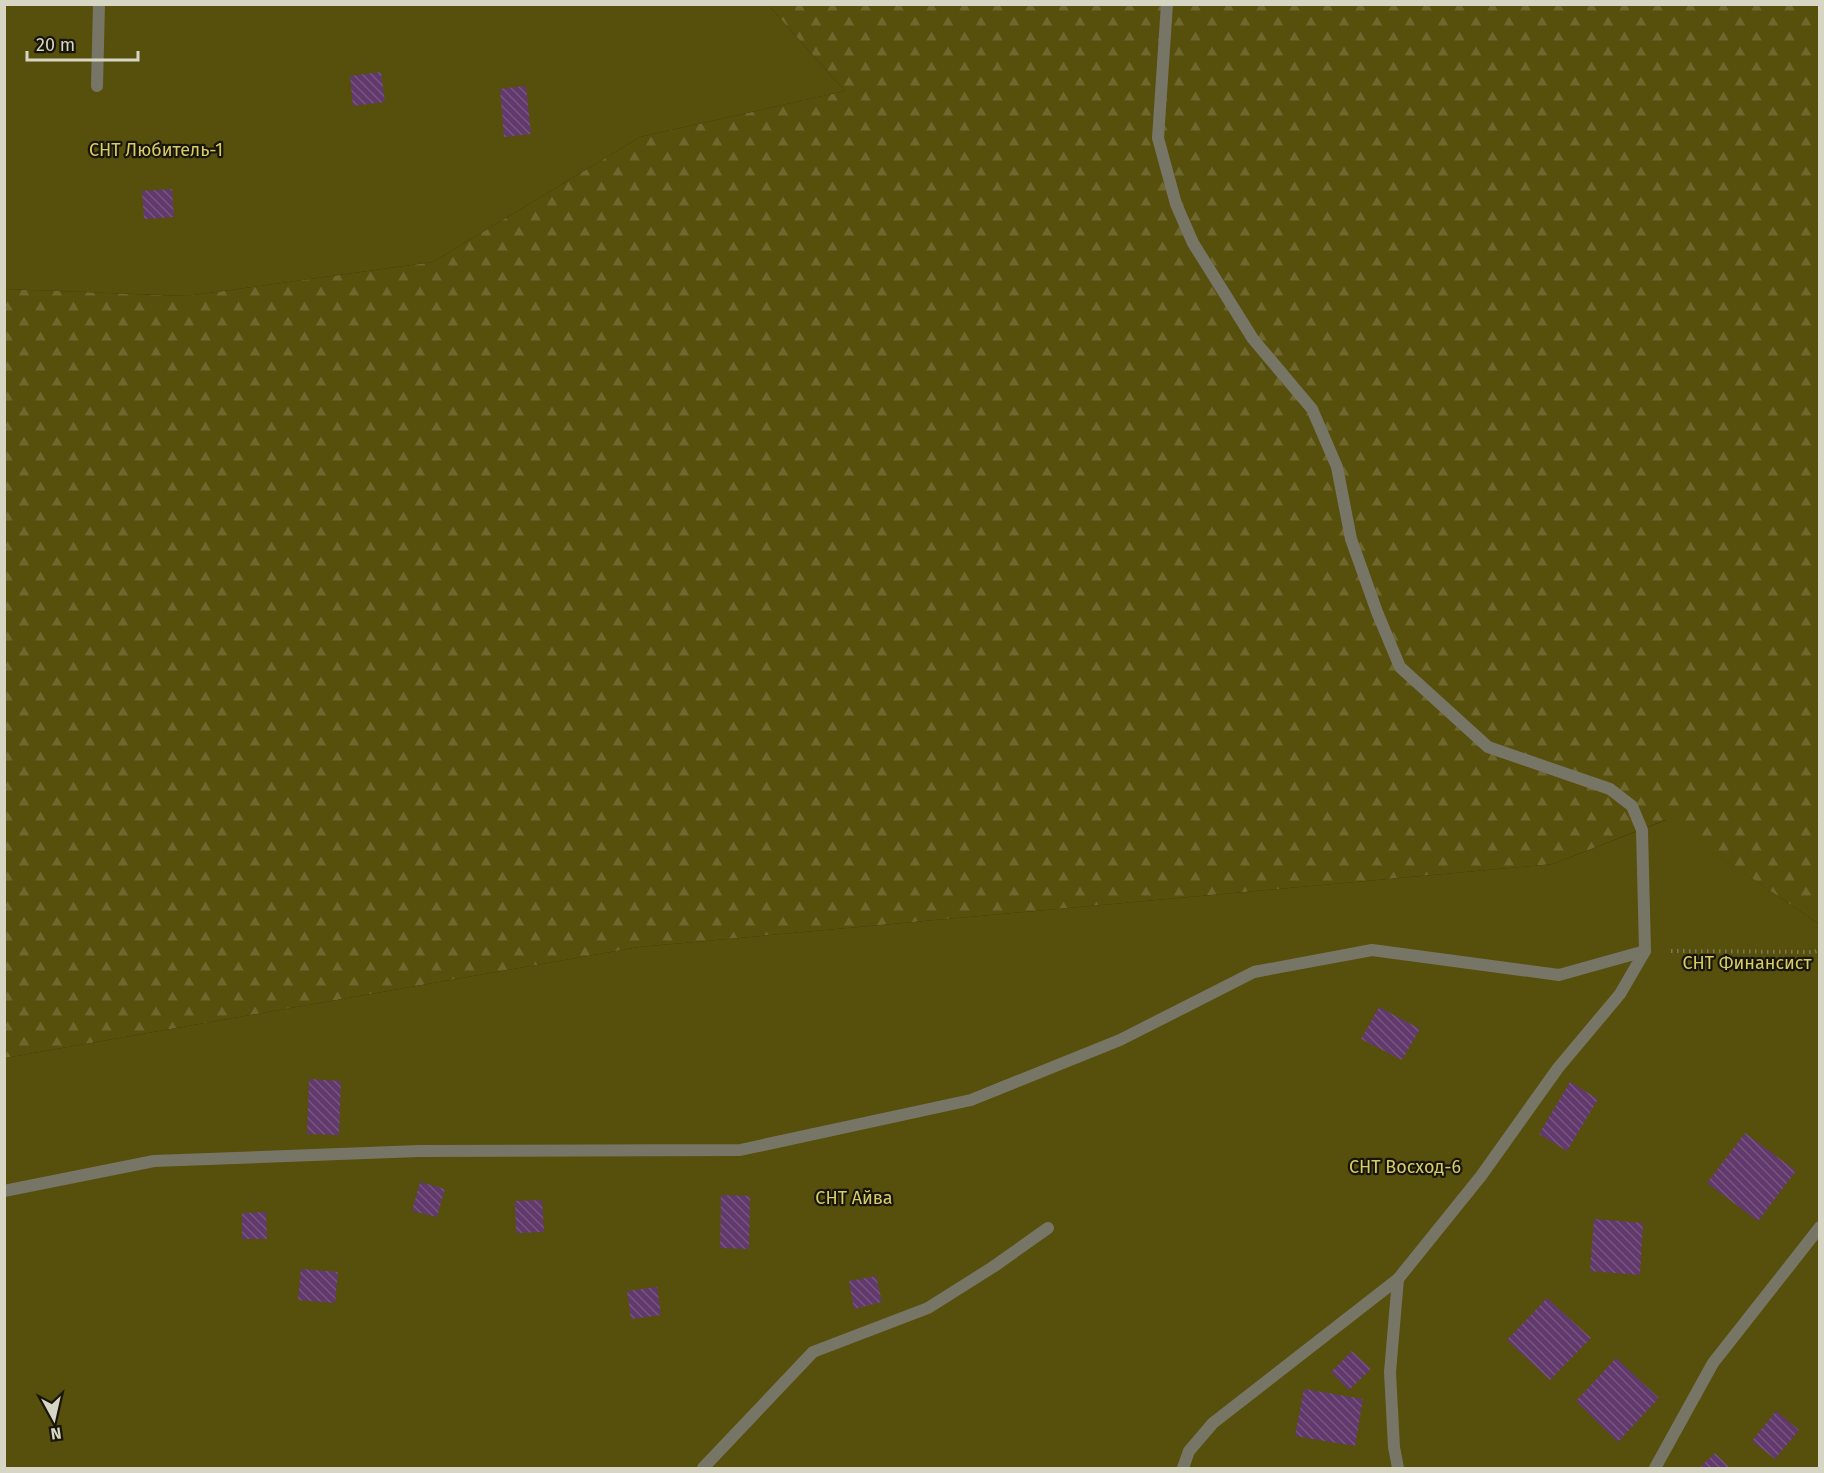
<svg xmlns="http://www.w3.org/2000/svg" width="1824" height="1473" font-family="'Fira Sans',sans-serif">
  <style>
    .forest { fill: url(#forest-firs) }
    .green { fill: #574f0c }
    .building { fill: url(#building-back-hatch) }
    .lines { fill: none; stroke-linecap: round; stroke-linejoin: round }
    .path { stroke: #7a775d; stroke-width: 4; stroke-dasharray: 1.5 4.5; stroke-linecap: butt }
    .service { stroke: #777566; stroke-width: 12 }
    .minor { stroke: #777566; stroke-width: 12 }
    .tertiary { stroke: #777566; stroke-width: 12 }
    .labels { text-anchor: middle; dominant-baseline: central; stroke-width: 4.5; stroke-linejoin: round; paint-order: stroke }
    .park-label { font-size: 18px; fill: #d9cb66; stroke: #181609 }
  </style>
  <defs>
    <pattern id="forest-firs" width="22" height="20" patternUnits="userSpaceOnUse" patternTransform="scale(1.5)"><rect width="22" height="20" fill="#574f0c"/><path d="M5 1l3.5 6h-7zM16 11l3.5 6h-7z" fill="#6e672e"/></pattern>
    <pattern id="building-back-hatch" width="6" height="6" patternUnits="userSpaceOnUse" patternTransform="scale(1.5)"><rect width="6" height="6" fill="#61396c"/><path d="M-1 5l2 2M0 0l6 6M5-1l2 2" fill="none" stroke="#77557f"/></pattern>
  </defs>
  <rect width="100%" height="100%" fill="#332e0e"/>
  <!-- forest -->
  <path class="forest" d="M768 5H1819V924L1665 820 1553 864 639 947 5 1058V289L187 296 433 262 640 137 845 91Z"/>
  <!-- green -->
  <g class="green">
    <path d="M5 5H768L845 91 640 137 433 262 187 296 5 289Z"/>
    <path d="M1666 820 1819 924V1468H5V1058L639 947 1553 864Z"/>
  </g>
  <!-- building -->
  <g class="building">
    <path d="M381 72 385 102 353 106 350 76Z"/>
    <path d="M526 86 531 134 504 137 500 89Z"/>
    <path d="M172 189 174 217 144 219 142 191Z"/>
    <path d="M1379 1007 1420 1029 1402 1060 1361 1039Z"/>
    <path d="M309 1079 341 1081 339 1135 307 1134Z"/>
    <path d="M1570 1082 1598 1099 1567 1151 1539 1134Z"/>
    <path d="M1745 1133 1796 1171 1758 1221 1707 1183Z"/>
    <path d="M420 1182 445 1189 437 1217 412 1211Z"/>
    <path d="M721 1195 750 1196 749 1249 720 1248Z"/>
    <path d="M542 1200 544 1232 516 1233 515 1201Z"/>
    <path d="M266 1212 267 1239H242V1213Z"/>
    <path d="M1594 1219 1643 1223 1640 1275 1590 1271Z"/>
    <path d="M301 1269 338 1272 335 1303 298 1300Z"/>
    <path d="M876 1276 882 1302 854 1309 849 1281Z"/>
    <path d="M657 1287 661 1315 631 1319 627 1291Z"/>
    <path d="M1547 1298 1591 1338 1550 1380 1507 1340Z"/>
    <path d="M1352 1351 1371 1369 1349 1390 1331 1372Z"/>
    <path d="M1616 1358 1659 1398 1618 1442 1576 1401Z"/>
    <path d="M1304 1389 1363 1399 1355 1446 1295 1436Z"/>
    <path d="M1776 1411 1799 1430 1775 1459 1752 1441Z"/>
    <path d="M1715 1453 1730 1468H1699Z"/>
  </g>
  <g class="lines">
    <!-- path -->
    <path class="path" d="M1671 951 1814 952 1820 950"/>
    <!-- service -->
    <g class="service">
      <path d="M4 1191 154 1161 419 1151 740 1150 971 1100 1120 1040 1254 972 1372 950 1559 975 1645 951"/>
      <path d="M703 1468 813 1352 928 1308 993 1267 1048 1228"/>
      <path d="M1398 1468 1394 1447 1390 1372 1398 1279"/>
      <path d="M1655 1468 1713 1363 1820 1227"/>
    </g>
    <!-- minor -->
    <g class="minor">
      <path d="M97 86 99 4"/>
      <path d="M1183 1468 1189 1451 1213 1423 1398 1279"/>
    </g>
    <!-- tertiary -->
    <path class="tertiary" d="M1167 4 1158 138 1176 204 1193 243 1253 339 1312 409 1337 467 1351 539 1377 612 1400 667 1488 747 1610 789 1632 806 1642 830 1645 951 1620 994 1558 1068 1481 1176 1398 1279"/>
  </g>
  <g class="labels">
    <!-- park labels -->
    <g class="park-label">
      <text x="156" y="150">СНТ Любитель-1</text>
      <text x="1747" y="963">СНТ Финансист</text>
      <text x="1405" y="1167">СНТ Восход-6</text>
      <text x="854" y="1198">СНТ Айва</text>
    </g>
  </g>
  <!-- border -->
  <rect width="1824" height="1473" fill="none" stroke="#d7d5c3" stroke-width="12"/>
  <!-- north arrow -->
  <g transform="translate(54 1419) rotate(172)" stroke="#181609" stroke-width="4.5" paint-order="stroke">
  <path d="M0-4.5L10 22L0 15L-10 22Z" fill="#d7d5c3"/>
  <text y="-9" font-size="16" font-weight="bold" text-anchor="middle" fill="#d7d5c3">N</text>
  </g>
  <!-- scale -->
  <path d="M27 51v9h111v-9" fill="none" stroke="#d7d5c3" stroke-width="3"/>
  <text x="36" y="51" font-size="18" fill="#d7d5c3" stroke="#181609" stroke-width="4.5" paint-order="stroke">20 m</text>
</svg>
